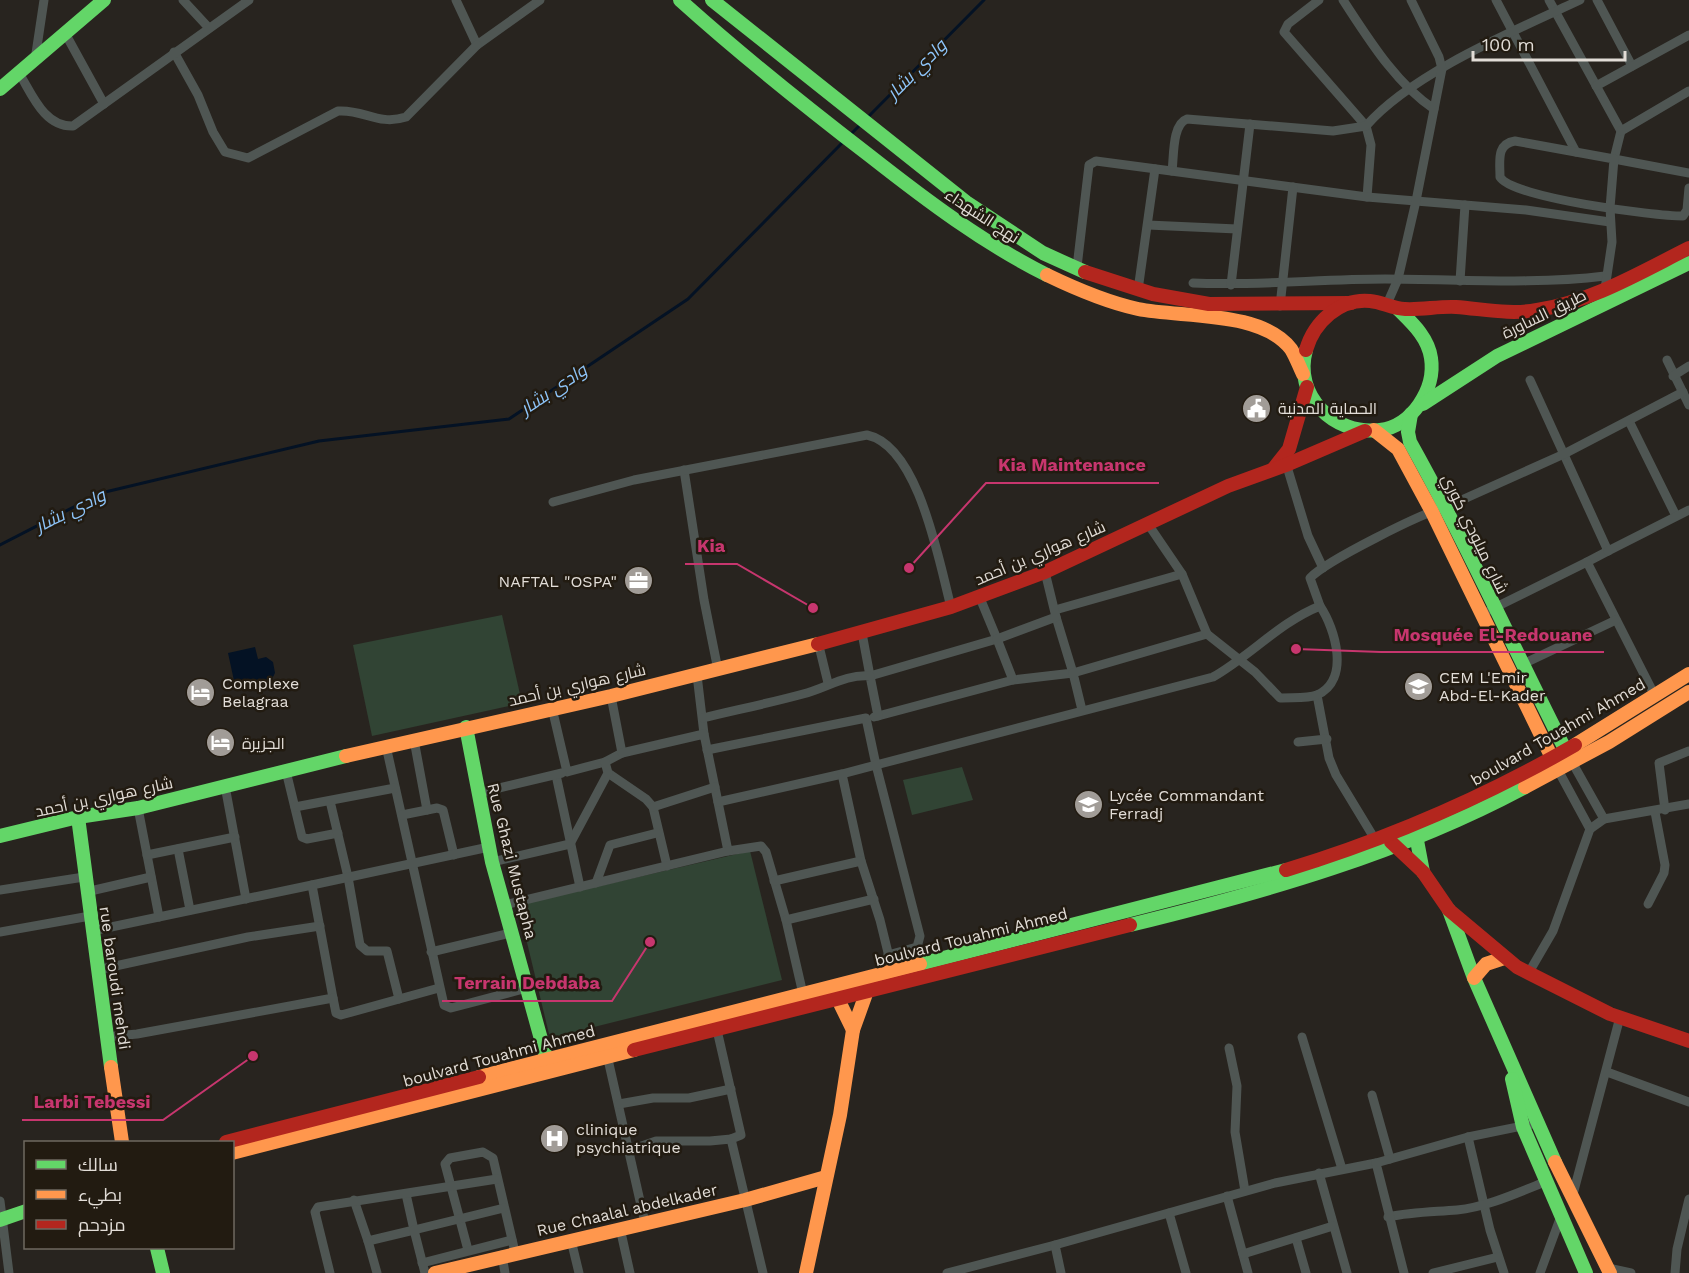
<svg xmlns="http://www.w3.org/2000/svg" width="1689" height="1273" font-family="'Work Sans',Cairo,sans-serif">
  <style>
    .green { fill: #314434 }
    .water { fill: #041224 }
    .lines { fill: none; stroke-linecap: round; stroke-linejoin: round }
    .stream { stroke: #041224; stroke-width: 3 }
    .street { stroke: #4f5653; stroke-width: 9 }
    .fast { stroke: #63d668; stroke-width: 14 }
    .slow { stroke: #ff974d; stroke-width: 14 }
    .jam { stroke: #b3261e; stroke-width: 14 }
    .labels { text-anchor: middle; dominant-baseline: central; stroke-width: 5; stroke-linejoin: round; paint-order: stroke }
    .street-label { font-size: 16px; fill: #e2ddd7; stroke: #221b11 }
    .poi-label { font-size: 16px; fill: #e2ddd7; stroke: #221b11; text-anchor: start }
    .water-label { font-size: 18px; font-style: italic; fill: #8ec5fa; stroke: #221b11 }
    .leader { fill: none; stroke: #c7366e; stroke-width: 2 }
    .callout-dot { fill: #c7366e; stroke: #221b11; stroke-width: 2 }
    .callout-label { font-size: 18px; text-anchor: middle; font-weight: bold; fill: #c7366e; stroke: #221b11; stroke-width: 5; stroke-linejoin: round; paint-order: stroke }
  </style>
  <rect width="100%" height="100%" fill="#28241f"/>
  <!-- green -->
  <g class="green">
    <path d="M502 615 522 703 372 736 353 645Z"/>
    <path d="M962 767 973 800 912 815 903 780Z"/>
    <path d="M750 851 782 980 550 1038 518 905Z"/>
  </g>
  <!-- water -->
  <path class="water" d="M255 647 258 659 266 657 273 662 275 673 270 683 236 690 228 653Z"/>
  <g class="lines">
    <!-- stream -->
    <g class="stream">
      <path d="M867 118 984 0"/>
      <path d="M850 135 862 123"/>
      <path d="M0 545 101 493 319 441 509 419 688 299 843 142"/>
    </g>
    <!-- street -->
    <g class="street">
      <path d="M183 0 208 27"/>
      <path d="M456 0 477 45 540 0"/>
      <path d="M1319 0 1288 24 1284 32 1366 126 1371 145 1367 197"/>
      <path d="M1343 0C1368 38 1396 84 1434 109"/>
      <path d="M1496 0 1576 152"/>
      <path d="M1549 0 1621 131 1614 159 1689 173"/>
      <path d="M1597 0 1632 66"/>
      <path d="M65 33 104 104"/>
      <path d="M174 52 198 95 213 132 225 152 248 158 338 111C364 109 378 126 406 117L477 45"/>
      <path d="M35 60 44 0"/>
      <path d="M19 73C32 94 44 127 73 126L249 0"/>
      <path d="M1596 86 1689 35"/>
      <path d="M1621 131 1689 91"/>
      <path d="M1172 171C1174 157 1172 124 1187 119L1333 131 1366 126C1412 73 1516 30 1580 0"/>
      <path d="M1148 225 1237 229"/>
      <path d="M1077 267 1089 165 1096 161 1367 197 1526 210 1610 222"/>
      <path d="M1460 281 1465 205"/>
      <path d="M1193 283C1257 286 1321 279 1385 279 1459 279 1532 285 1605 276"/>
      <path d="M1231 285 1250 124"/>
      <path d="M1605 289 1612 242 1610 208 1614 159 1515 141C1496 144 1500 161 1500 177 1512 198 1655 216 1683 216L1687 210 1689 188"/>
      <path d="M1138 290 1155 169"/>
      <path d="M1387 304 1398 279 1416 201 1442 69 1439 57 1411 0"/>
      <path d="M1280 306 1293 187"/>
      <path d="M1667 360 1689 405"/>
      <path d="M1673 376 1689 366"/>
      <path d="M1530 380 1608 551 1587 562"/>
      <path d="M1629 421 1676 516"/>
      <path d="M1285 460 1308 536 1323 568"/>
      <path d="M684 470 704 600 718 670"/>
      <path d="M553 502 634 480 867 435C919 446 939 562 951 607"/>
      <path d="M1608 551 1689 510"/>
      <path d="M1320 606 1310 578C1326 561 1422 513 1446 507L1564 454 1683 392"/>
      <path d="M1055 610 1182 574"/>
      <path d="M1490 610 1587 562 1655 696"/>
      <path d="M862 633 870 676 997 639 980 598"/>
      <path d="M818 642 828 683"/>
      <path d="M1521 665 1616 620"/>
      <path d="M697 675 704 734"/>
      <path d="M1013 680 1073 673 1056 617"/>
      <path d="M1317 695 1329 758 1336 775 1376 841"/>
      <path d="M552 708 567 772 605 762 622 753 611 696"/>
      <path d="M1082 710 1073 673 1207 634"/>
      <path d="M878 716 1013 680 997 639 1056 617 1045 572"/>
      <path d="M703 718C736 710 770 703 803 694 827 688 845 674 870 676L878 716 874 717"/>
      <path d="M414 740 427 810"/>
      <path d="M1298 742 1327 739"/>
      <path d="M386 746 444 1005 451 1008 527 988"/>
      <path d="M707 750 866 718 876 765 1213 677C1250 656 1280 622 1320 606 1335 628 1351 680 1317 695 1307 699 1291 697 1280 698L1255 672 1207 634 1182 574 1148 524"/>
      <path d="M622 753 704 734 728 851 761 846 766 852 786 920 803 994"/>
      <path d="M1572 762 1604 819"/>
      <path d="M1558 770 1590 829"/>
      <path d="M286 771 302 837 307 839 338 833"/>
      <path d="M608 773 646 799 653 807 667 866"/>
      <path d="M556 775 580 887"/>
      <path d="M225 786 246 899"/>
      <path d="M478 793 562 773"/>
      <path d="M330 801 348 877 360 945 367 951H387L399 999"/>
      <path d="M718 802 842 774"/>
      <path d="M295 807 395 788"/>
      <path d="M653 807 715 787"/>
      <path d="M138 808 159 917"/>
      <path d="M1665 810 1659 763 1689 751"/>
      <path d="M402 815 437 808 443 810 454 855"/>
      <path d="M178 849 190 910"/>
      <path d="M147 855 235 837"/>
      <path d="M861 861 842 774 876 765 920 936 917 947 888 955"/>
      <path d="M492 862 570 844 608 773 605 762"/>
      <path d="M774 881 861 861 880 920 893 973"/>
      <path d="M596 883 610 845 657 833"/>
      <path d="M312 885 489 847"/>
      <path d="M0 890 84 877"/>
      <path d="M86 892 151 877"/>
      <path d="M1648 904 1664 873 1665 865 1655 812"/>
      <path d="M504 905 728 851"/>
      <path d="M786 920 874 899"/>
      <path d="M92 931 312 885 333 998 137 1034 106 1037"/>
      <path d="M0 932 90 916"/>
      <path d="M431 952 511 933"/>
      <path d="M97 970 248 937 320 926"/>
      <path d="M1528 974 1553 931 1590 829 1604 819 1689 804"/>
      <path d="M333 998 336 1013 341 1015 439 988"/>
      <path d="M1302 1037 1342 1169"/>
      <path d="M1229 1048 1237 1086 1235 1132 1245 1191"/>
      <path d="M607 1055 645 1223"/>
      <path d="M1607 1072 1689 1102"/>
      <path d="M1372 1095 1390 1159"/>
      <path d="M619 1104 653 1098H689L731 1089"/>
      <path d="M1468 1137 1490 1230 1504 1273"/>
      <path d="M731 1139 763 1273"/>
      <path d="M627 1151 656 1141H710L731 1139 741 1135 717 1030"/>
      <path d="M1319 1173 1347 1273"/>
      <path d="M1227 1196 1248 1273"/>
      <path d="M1572 1198 1620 1017"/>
      <path d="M354 1200 368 1241 414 1230 406 1194"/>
      <path d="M0 1201 9 1273"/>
      <path d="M1169 1213 1186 1273"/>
      <path d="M1388 1217C1412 1212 1433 1212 1457 1210 1487 1207 1517 1193 1545 1182"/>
      <path d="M620 1228 630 1273"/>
      <path d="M1296 1238 1306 1273"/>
      <path d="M571 1240 579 1273"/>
      <path d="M368 1241 377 1273"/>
      <path d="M468 1250 445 1164 450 1158 483 1152 493 1158 515 1252"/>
      <path d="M1243 1254 1333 1226"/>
      <path d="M502 1255 505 1273"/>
      <path d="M422 1263 512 1240"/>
      <path d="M1608 1268 1631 1273"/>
      <path d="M330 1273 315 1212 318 1207 497 1179"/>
      <path d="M425 1273 414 1230 504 1208"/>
      <path d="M947 1273 1055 1245"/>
      <path d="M1061 1273 1055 1245 1062 1243 1275 1183 1376 1163"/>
      <path d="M1404 1273 1376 1163 1468 1137 1537 1123"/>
      <path d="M1433 1273 1498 1257"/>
      <path d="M1540 1273 1561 1216"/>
      <path d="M1675 1273 1677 1249 1689 1199"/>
    </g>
    <!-- fast -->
    <g class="fast">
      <path d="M680 0C741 55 805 106 870 156 926 200 983 243 1047 275"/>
      <path d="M712 0 966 202 1043 253 1085 272"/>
      <path d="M0 89 104 0"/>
      <path d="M1306 350C1293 395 1334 436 1380 430 1412 426 1436 389 1431 358 1428 337 1412 323 1398 309"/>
      <path d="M1423 404 1497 356 1689 263"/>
      <path d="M1411 414 1408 432 1410 442C1467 544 1515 651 1568 755"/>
      <path d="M466 727 492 862 549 1068"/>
      <path d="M78 817 111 1067"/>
      <path d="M1415 830 1423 872"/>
      <path d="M0 836 78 817 138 808 346 756"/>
      <path d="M1449 910 1474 978 1555 1162"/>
      <path d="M1130 925C1265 892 1402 853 1525 787"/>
      <path d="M920 964 1286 870"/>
      <path d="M1512 1079 1523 1127 1586 1273"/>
      <path d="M0 1220 26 1211"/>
      <path d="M157 1248 163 1273"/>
    </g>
    <!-- slow -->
    <g class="slow">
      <path d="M1047 275C1076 289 1106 302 1138 309 1182 318 1261 310 1291 349 1296 357 1299 366 1303 374"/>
      <path d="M1374 430 1398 449 1431 510 1555 764"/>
      <path d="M1575 745 1689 674"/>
      <path d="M346 756 611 696 818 644"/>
      <path d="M1525 787 1609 742 1689 692"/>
      <path d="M1474 978 1486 964 1504 958"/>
      <path d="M833 989 853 1030"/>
      <path d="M111 1067 122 1142"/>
      <path d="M479 1077 920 964"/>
      <path d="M232 1153 634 1050"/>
      <path d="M1555 1162 1610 1273"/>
      <path d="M435 1273 745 1200 826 1177"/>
      <path d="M806 1273 840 1115 853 1030 867 991 865 985"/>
    </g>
    <!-- jam -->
    <g class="jam">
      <path d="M1085 272 1153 294 1209 304 1351 303"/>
      <path d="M1306 350C1314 322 1340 298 1370 301 1382 302 1393 309 1405 309 1422 310 1439 306 1456 307 1483 309 1510 315 1537 310 1591 302 1641 272 1689 248"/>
      <path d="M1274 468 1289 449 1307 387"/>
      <path d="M818 644 951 607 1045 572 1228 486 1286 465 1365 431"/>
      <path d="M1391 842 1423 872 1449 910 1517 967 1610 1014 1689 1041"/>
      <path d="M1286 870C1388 839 1483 798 1575 745"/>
      <path d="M634 1050 1130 925"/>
      <path d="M226 1142 479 1077"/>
    </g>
  </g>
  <!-- icons -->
  <defs>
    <symbol id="civic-disc" viewBox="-11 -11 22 22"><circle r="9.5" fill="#a19c97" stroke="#221b11"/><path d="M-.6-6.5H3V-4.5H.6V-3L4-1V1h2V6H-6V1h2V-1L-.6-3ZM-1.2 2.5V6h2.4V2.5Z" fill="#fff"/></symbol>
    <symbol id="office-disc" viewBox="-11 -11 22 22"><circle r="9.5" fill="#a19c97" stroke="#221b11"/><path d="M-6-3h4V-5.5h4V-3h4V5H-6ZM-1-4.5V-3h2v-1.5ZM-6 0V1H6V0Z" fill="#fff"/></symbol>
    <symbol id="school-disc" viewBox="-11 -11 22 22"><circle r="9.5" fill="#a19c97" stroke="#221b11"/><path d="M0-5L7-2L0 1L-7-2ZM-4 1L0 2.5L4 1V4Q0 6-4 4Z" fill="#fff"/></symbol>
    <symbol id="hotel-disc" viewBox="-11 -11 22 22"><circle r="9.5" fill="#a19c97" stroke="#221b11"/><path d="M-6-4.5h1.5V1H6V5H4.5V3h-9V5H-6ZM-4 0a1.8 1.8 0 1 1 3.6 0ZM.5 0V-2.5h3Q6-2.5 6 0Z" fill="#fff"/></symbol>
    <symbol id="hospital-disc" viewBox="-11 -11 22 22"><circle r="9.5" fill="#a19c97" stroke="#221b11"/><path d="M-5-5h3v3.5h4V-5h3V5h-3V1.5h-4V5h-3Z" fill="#fff"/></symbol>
  </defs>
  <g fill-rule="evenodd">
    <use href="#civic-disc" x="1240" y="392" width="33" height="33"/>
    <use href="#office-disc" x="622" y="564" width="33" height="33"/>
    <use href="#school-disc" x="1402" y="670" width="33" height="33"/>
    <use href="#hotel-disc" x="184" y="676" width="33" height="33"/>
    <use href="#hotel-disc" x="204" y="726" width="33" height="33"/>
    <use href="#school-disc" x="1072" y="788" width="33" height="33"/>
    <use href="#hospital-disc" x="538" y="1122" width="33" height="33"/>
  </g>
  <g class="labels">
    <!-- street labels -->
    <g class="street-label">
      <text transform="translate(982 216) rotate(33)">نهج الشهداء</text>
      <text transform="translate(1544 314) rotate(-26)">طريق الساورة</text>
      <text transform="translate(1475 534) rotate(64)">شارع ميلودي كوري</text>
      <text transform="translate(1040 553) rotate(-23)">شارع هواري بن أحمد</text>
      <text transform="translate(577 685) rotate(-13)">شارع هواري بن أحمد</text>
      <text transform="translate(1558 732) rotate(-30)">boulvard Touahmi Ahmed</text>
      <text transform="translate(104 797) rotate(-12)">شارع هواري بن أحمد</text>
      <text transform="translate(512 861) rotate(76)">Rue Ghazi Mustapha</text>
      <text transform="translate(971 937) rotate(-14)">boulvard Touahmi Ahmed</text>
      <text transform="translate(115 978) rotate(82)">rue baroudi mehdi</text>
      <text transform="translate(499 1056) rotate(-15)">boulvard Touahmi Ahmed</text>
      <text transform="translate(627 1210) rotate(-13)">Rue Chaalal abdelkader</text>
    </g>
    <!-- poi labels -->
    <g class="poi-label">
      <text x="1278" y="408">الحماية المدنية</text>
      <text x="617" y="581" text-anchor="end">NAFTAL "OSPA"</text>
      <text x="1439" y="677">CEM L'Emir<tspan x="1439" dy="18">Abd-El-Kader</tspan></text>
      <text x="222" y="683">Complexe<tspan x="222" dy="18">Belagraa</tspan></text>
      <text x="242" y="743">الجزيرة</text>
      <text x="1109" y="795">Lycée Commandant<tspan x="1109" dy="18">Ferradj</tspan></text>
      <text x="576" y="1129">clinique<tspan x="576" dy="18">psychiatrique</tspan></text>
    </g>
    <!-- water labels -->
    <g class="water-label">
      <text transform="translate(916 69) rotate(-45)">وادي بشار</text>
      <text transform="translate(553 389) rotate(-34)">وادي بشار</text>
      <text transform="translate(70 510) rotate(-26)">وادي بشار</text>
    </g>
  </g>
  <!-- callouts -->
  <path class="leader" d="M909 568L986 483H1159M813 608L737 564H685M1296 649L1381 652H1604M650 942L612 1001H442M253 1056L163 1120H22"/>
  <g class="callout-dot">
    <circle cx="909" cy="568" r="6"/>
    <circle cx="813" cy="608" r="6"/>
    <circle cx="1296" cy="649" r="6"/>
    <circle cx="650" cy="942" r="6"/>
    <circle cx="253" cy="1056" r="6"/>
  </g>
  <g class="callout-label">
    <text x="1072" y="471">Kia Maintenance</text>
    <text x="711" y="552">Kia</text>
    <text x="1493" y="641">Mosquée El-Redouane</text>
    <text x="527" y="989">Terrain Debdaba</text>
    <text x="92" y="1108">Larbi Tebessi</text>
  </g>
  <!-- legend -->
  <rect x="24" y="1141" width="210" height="108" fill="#221b11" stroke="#6f6960" stroke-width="1.5"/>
  <rect x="36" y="1160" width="30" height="9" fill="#63d668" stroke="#6f6960" stroke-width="1.5"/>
  <text x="78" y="1171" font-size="18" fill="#e2ddd7">سالك</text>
  <rect x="36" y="1190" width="30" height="9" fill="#ff974d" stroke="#6f6960" stroke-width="1.5"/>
  <text x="78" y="1201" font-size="18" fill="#e2ddd7">بطيء</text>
  <rect x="36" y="1220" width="30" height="9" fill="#b3261e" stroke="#6f6960" stroke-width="1.5"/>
  <text x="78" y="1231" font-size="18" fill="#e2ddd7">مزدحم</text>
  <!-- scale -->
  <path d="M1473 51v9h152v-9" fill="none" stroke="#e2ddd7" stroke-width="3"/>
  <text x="1482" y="51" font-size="18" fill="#e2ddd7" stroke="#221b11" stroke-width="4.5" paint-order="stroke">100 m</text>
</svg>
